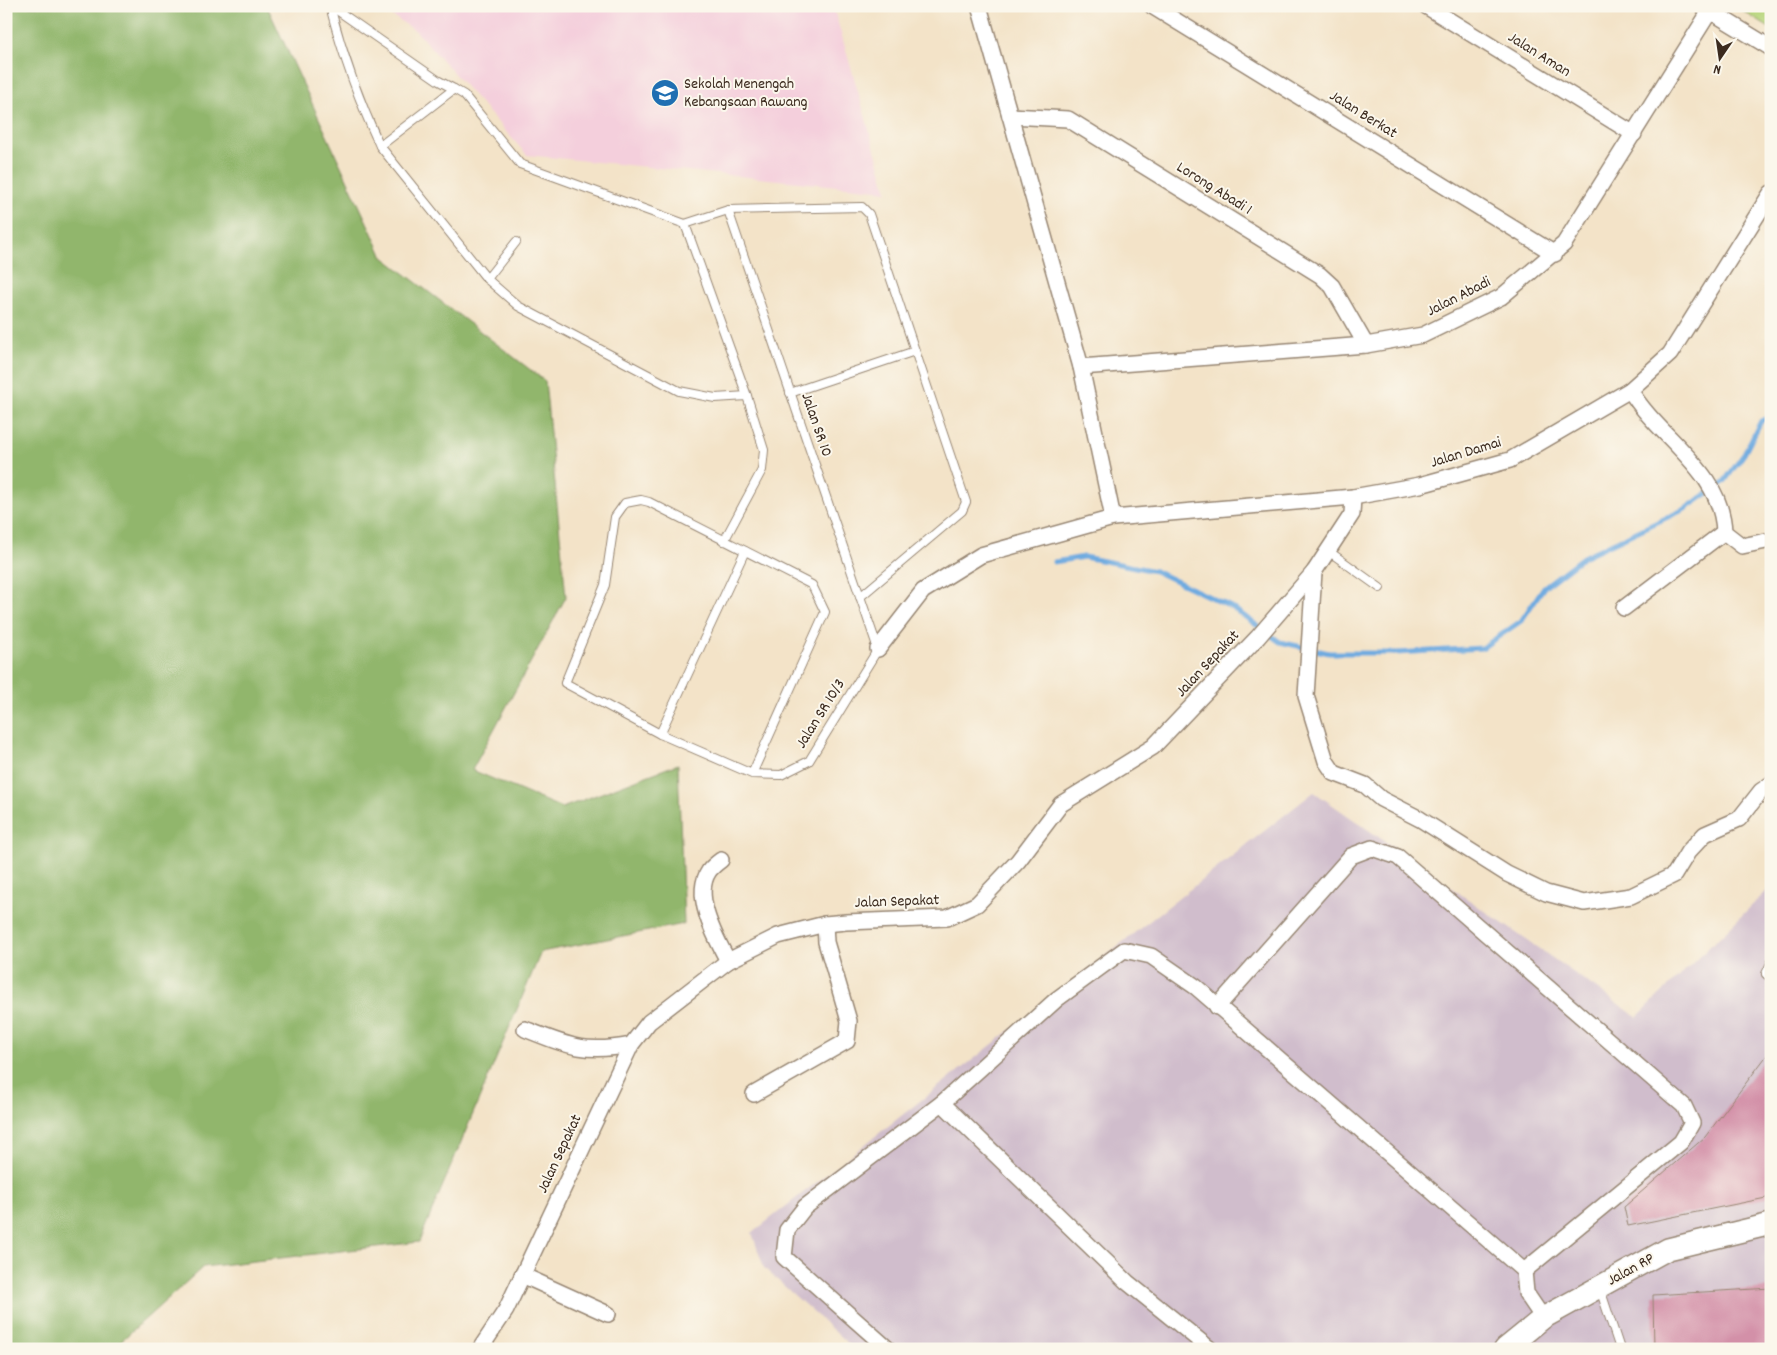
<svg xmlns="http://www.w3.org/2000/svg" width="1777" height="1355" font-family="Dekko,sans-serif">
  <style>
    .built { fill: #f4cfdc }
    .industrial { fill: #d0bdcc }
    .green { fill: #b7d57c; stroke: #79804d }
    .forest { fill: #91b66c; stroke: #667045 }
    .lines { fill: none; stroke-linecap: round; stroke-linejoin: round }
    .stream { stroke: #6fabe0; stroke-width: 5 }
    .building { fill: #d390a8 }
    .lane-casing { stroke: #978673; stroke-width: 10 }
    .street-casing { stroke: #978673; stroke-width: 18 }
    .secondary-casing { stroke: #978673; stroke-width: 24 }
    .lane { stroke: #fff; stroke-width: 8 }
    .street { stroke: #fff; stroke-width: 15 }
    .secondary { stroke: #fff; stroke-width: 21 }
    .labels { text-anchor: middle; dominant-baseline: central; stroke-width: 4; stroke-linejoin: round; paint-order: stroke }
    .street-label { font-size: 16px; fill: #3b2a1e; stroke: #fbf7ec }
    .poi-label { font-size: 16px; fill: #3b2a1e; stroke: #fbf7ec; text-anchor: start }
  </style>
  <rect width="100%" height="100%" fill="#fbf7ec"/>
  <filter id="ink" filterUnits="userSpaceOnUse"><feTurbulence type="fractalNoise" baseFrequency=".02" numOctaves="2"/><feDisplacementMap in="SourceGraphic" scale="10" xChannelSelector="R" yChannelSelector="G"/><feConvolveMatrix kernelMatrix="1 2 1 2 8 2 1 2 1" color-interpolation-filters="sRGB"/></filter>
  <filter id="wash" filterUnits="userSpaceOnUse"><feTurbulence type="fractalNoise" baseFrequency=".0096" numOctaves="4" result="noise"/><feDisplacementMap in="SourceGraphic" scale="20" xChannelSelector="R" yChannelSelector="G"/><feGaussianBlur stdDeviation="1.12" result="paint"/><feColorMatrix in="noise" values="0 0 0 0 0 0 0 0 0 0 0 0 0 0 0 0 0 1.4 0 .05"/><feComposite in="paint" operator="in"/></filter>
  <g filter="url(#wash)">
    <rect width="100%" height="100%" fill="#f3e3c8"/>
    <!-- built -->
    <path class="built" d="M377 6H833L887 191 527 155 416 31Z"/>
    <!-- industrial -->
    <path class="industrial" d="M1314 792 1637 1017 1771 887V1349H854L764 1268 752 1233Z"/>
    <!-- green -->
    <path class="green" d="M1735 6H1771V29Z"/>
    <!-- forest -->
    <path class="forest" d="M6 6H267L383 257 545 381 566 597 472 770 562 808 678 764 684 924 541 952 419 1242 203 1267 112 1349H6Z"/>
    <g class="lines">
      <!-- stream -->
      <path class="stream" d="M1054 562 1084 557 1155 571 1233 608 1280 642 1329 653H1396L1482 648 1521 621 1544 587 1583 557 1685 509 1724 482 1744 454 1761 421 1771 416"/>
    </g>
    <g id="blocks">
      <!-- building -->
      <g class="building">
        <path d="M1771 1050V1197L1628 1226 1624 1207 1705 1137Z"/>
        <path d="M1771 1288V1349H1654L1653 1295Z"/>
      </g>
    </g>
  </g>
  <g filter="url(#ink)">
    <use href="#blocks" fill-opacity="0" stroke="#978673" stroke-width="1"/>
    <g class="lines">
      <defs>
        <g id="lane">
          <path d="M330 6C343 56 358 99 380 146"/>
          <path d="M331 6 439 81 454 89"/>
          <path d="M728 210 878 649 809 761 781 775 752 774 660 734 565 683 605 585 615 517 625 503 641 500 649 502 812 585 825 612 752 774"/>
          <path d="M685 224 520 164 464 95 454 89 380 146 487 279 518 306 679 391 715 398 747 396"/>
          <path d="M487 279 516 242"/>
          <path d="M790 393 915 351"/>
          <path d="M724 541 762 470 764 450 747 396 685 224 728 210 862 207 869 214 966 502 962 511 860 597"/>
          <path d="M1327 550 1380 588"/>
          <path d="M660 734 745 551"/>
          <path d="M1771 963 1766 974 1771 978"/>
          <path d="M1600 1289 1620 1349"/>
        </g>
        <g id="street">
          <path d="M979 6 1081 367 1113 518"/>
          <path d="M1152 6 1555 254"/>
          <path d="M1426 6 1634 134"/>
          <path d="M1702 6 1771 48"/>
          <path d="M1010 116 1068 119 1320 275 1332 286 1366 345"/>
          <path d="M1081 367 1366 345 1423 335 1501 297 1564 244 1710 11"/>
          <path d="M1630 390C1659 439 1722 470 1724 532L1742 546 1771 540"/>
          <path d="M1314 572 1306 696 1326 761 1334 773 1365 785 1381 799 1420 819 1507 874 1546 893 1584 903 1631 896 1674 875 1688 852 1705 834 1739 819 1761 791 1771 784"/>
          <path d="M1624 608 1724 532"/>
          <path d="M878 649 923 591 981 555 1113 518 1353 497 1420 485 1510 460 1630 390 1670 354 1771 193"/>
          <path d="M721 860C717 863 712 867 709 871 692 896 716 938 728 961"/>
          <path d="M1217 1007 1351 856 1372 848 1398 857 1684 1106 1692 1123 1681 1142 1524 1271"/>
          <path d="M525 1029C568 1046 585 1054 631 1045"/>
          <path d="M754 1094 847 1041 849 1021 826 942 825 924"/>
          <path d="M942 1103 1127 1282 1210 1349"/>
          <path d="M522 1275 608 1314"/>
          <path d="M480 1349 506 1310 631 1045 649 1022 728 961 778 936 825 924 846 922 947 918 977 904 1018 861 1061 804 1153 747 1258 637 1314 572 1352 514 1353 497"/>
          <path d="M888 1349 784 1257 787 1230 805 1207 942 1103 1057 999 1124 950 1151 956 1196 987 1524 1271 1526 1293 1543 1318"/>
        </g>
        <path id="secondary" d="M1505 1349 1543 1318 1668 1249 1771 1224"/>
      </defs>
      <!-- lane casing -->
      <use href="#lane" class="lane-casing"/>
      <!-- street casing -->
      <use href="#street" class="street-casing"/>
      <!-- secondary casing -->
      <use href="#secondary" class="secondary-casing"/>
      <!-- lane -->
      <use href="#lane" class="lane"/>
      <!-- street -->
      <use href="#street" class="street"/>
      <!-- secondary -->
      <use href="#secondary" class="secondary"/>
    </g>
  </g>
  <!-- icons -->
  <defs>
    <symbol id="school-disc" viewBox="-11 -11 22 22"><circle r="9.5" fill="#1f6fb2" stroke="#fbf7ec"/><path d="M0-5L7-2L0 1L-7-2ZM-4 1L0 2.5L4 1V4Q0 6-4 4Z" fill="#fff"/></symbol>
  </defs>
  <g fill-rule="evenodd">
    <use href="#school-disc" x="649" y="77" width="32" height="32"/>
  </g>
  <g class="labels">
    <!-- street labels -->
    <g class="street-label">
      <text transform="translate(1539 55) rotate(32)">Jalan Aman</text>
      <text transform="translate(1363 115) rotate(32)">Jalan Berkat</text>
      <text transform="translate(1214 189) rotate(32)">Lorong Abadi 1</text>
      <text transform="translate(1459 297) rotate(-27)">Jalan Abadi</text>
      <text transform="translate(816 425) rotate(71)">Jalan SR 10</text>
      <text transform="translate(1466 453) rotate(-17)">Jalan Damai</text>
      <text transform="translate(1208 664) rotate(-47)">Jalan Sepakat</text>
      <text transform="translate(821 714) rotate(-58)">Jalan SR 10/3</text>
      <text transform="translate(897 902) rotate(-2)">Jalan Sepakat</text>
      <text transform="translate(560 1154) rotate(-65)">Jalan Sepakat</text>
      <text transform="translate(1631 1270) rotate(-29)">Jalan RP</text>
    </g>
    <!-- poi labels -->
    <g class="poi-label">
      <text x="684" y="84">Sekolah Menengah<tspan x="684" dy="18">Kebangsaan Rawang</tspan></text>
    </g>
  </g>
  <!-- margin -->
  <rect width="1777" height="1355" fill="none" stroke="#fbf7ec" stroke-width="25"/>
  <!-- north arrow -->
  <g transform="translate(1720 58) rotate(193)" stroke="#fbf7ec" stroke-width="4" paint-order="stroke">
  <path d="M0-4L9 19L0 12L-9 19Z" fill="#3b2a1e"/>
  <text y="-8" font-size="14" font-weight="bold" text-anchor="middle" fill="#3b2a1e">N</text>
  </g>
</svg>
